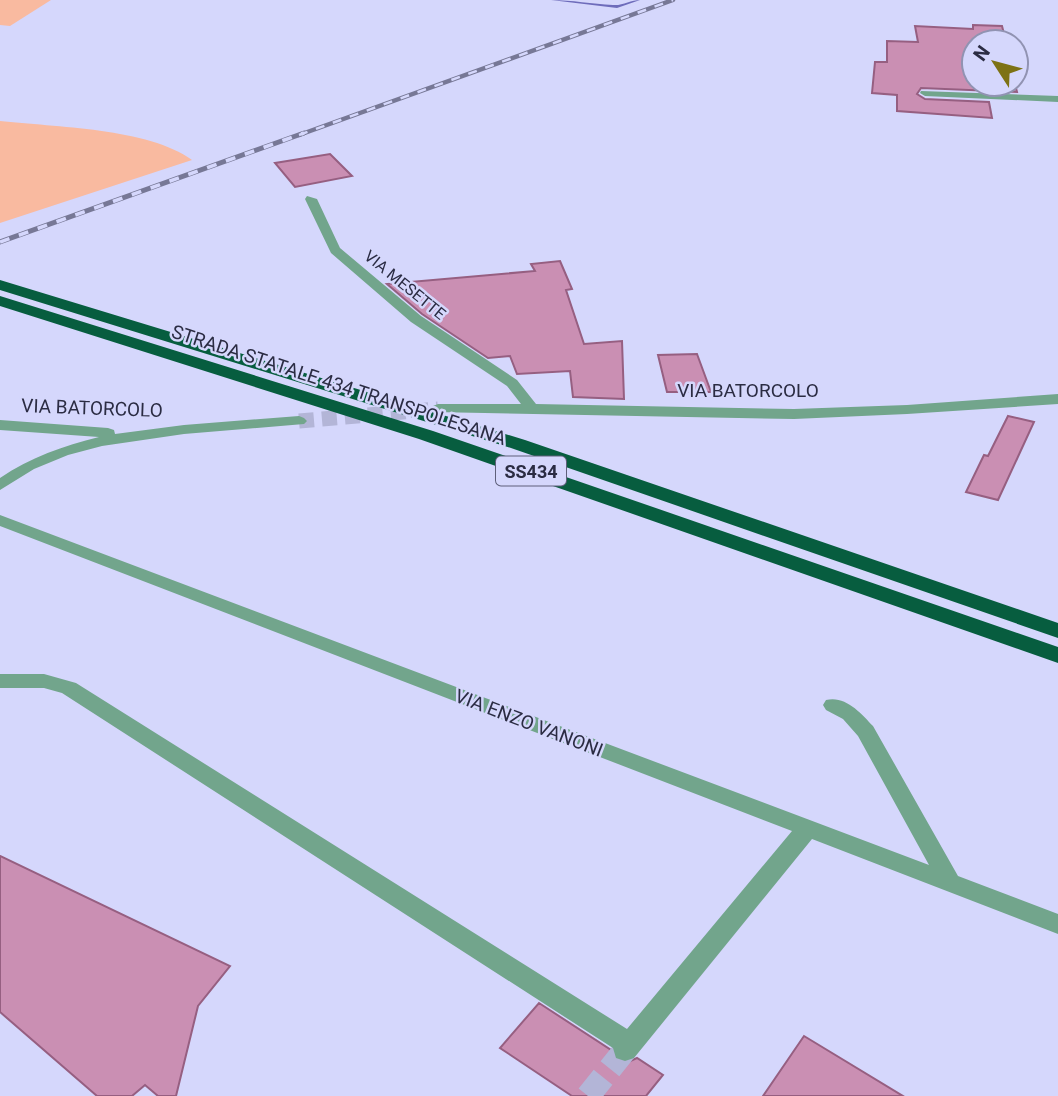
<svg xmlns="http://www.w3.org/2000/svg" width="1058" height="1096" font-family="Roboto,sans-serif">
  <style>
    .green { fill: #f9baa0 }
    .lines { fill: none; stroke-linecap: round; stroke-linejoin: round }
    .stream { fill: #6e6cbb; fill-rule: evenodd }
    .building { fill: #ca8fb3; stroke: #965f81; stroke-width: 2 }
    .minor-tunnel-far1 { stroke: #b3b5d7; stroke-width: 15; stroke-dasharray: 15 8; stroke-linecap: butt }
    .minor-tunnel { stroke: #b3b5d7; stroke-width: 24; stroke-dasharray: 24 11; stroke-linecap: butt }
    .minor { fill: #72a58c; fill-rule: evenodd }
    .highway { fill: #075d3f; fill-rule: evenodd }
    .rail-far1-casing { stroke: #777896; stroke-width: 4.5 }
    .rail-casing { stroke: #777896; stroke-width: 5 }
    .rail-far1 { stroke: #d5d7fc; stroke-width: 2.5; stroke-dasharray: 9; stroke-linecap: butt }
    .rail { stroke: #d5d7fc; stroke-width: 3.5; stroke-dasharray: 10; stroke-linecap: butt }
    .labels { text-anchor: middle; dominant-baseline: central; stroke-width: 5; stroke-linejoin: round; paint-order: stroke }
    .far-street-label { font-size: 16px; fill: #2b2c43; stroke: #d5d7fc }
    .shield { fill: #d5d7fc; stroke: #5e5f7a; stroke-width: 2 }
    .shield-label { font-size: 18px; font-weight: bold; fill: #2b2c43 }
    .street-label { font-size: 19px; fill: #2b2c43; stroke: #d5d7fc }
  </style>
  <rect width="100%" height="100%" fill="#d5d7fc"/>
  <!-- green -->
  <g class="green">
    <path d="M0 0H51L10 26 0 25Z"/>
    <path d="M0 121C54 127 149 128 192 160L0 223Z"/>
  </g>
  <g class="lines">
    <!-- stream -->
    <path class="stream" d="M551 0C572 0 592 4 613 5 622 6 631 0 640 0L617 8Z"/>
  </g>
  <!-- building -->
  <g class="building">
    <path d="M973 25 1002 26 1006 42H974V84H1015L1017 92 921 88 917 94 925 99 989 102 992 118 897 111V95L872 93 875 62H887V41L918 42 915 26 973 29Z"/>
    <path d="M330 154 352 176 295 187 275 163Z"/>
    <path d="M560 261 572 289 566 290 584 344 622 341 624 399 573 397 570 371 517 374 510 356 488 358 422 314 387 284 535 271 531 264Z"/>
    <path d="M697 354 711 392H667L658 355Z"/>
    <path d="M1008 416 1034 422 998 500 966 492 984 455 988 456Z"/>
    <path d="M0 856 230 966 198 1006 176 1096H158L145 1085 132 1096H97L0 1012Z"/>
    <path d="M539 1003 611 1050 615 1060 626 1063 637 1058 663 1075 646 1096H572L500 1048Z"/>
    <path d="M804 1036 903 1096H763Z"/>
  </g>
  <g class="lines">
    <!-- minor-tunnel-far1 -->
    <path class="minor-tunnel-far1" d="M299 421 438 409"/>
    <!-- minor-tunnel -->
    <path class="minor-tunnel" d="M588 1096 625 1050"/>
    <!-- minor -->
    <g class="minor">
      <path d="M921 91 1058 96V102L925 96 920 93Z"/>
      <path d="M307 196 317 199 340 248 421 316 517 380 536 404 794 409 907 405 1058 394V404L907 414 794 419 433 412 430 409 433 406 438 404H521L507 386 411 322 331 253 305 199Z"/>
      <path d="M299 416 304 418 307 421 304 424 184 434 102 446 68 455 34 469 0 490V478C31 457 63 446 99 437L0 430V420L108 428 114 430 115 434 184 425Z"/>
      <path d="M0 515 929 865 858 736 843 719 826 710 823 705 826 700C845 695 861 713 873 726L958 876 1058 914V934L812 839 634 1058 625 1061 616 1058 613 1048 62 693 44 688H0V674H44L76 683 627 1029 792 831 0 526Z"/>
    </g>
    <!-- highway -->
    <g class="highway">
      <path d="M0 280 525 440 1058 623V638L511 448 0 290Z"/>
      <path d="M0 296 433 431 1058 647V663L419 439 0 306Z"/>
    </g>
    <defs>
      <path id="rail-far1" d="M299 135 673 0"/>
      <path id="rail" d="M0 242 304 133"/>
    </defs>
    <!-- rail-far1 casing -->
    <use href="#rail-far1" class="rail-far1-casing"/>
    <!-- rail casing -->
    <use href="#rail" class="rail-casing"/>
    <!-- rail-far1 -->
    <use href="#rail-far1" class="rail-far1"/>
    <!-- rail -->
    <use href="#rail" class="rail"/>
  </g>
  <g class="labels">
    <!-- far-street labels -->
    <g class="far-street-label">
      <text transform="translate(405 285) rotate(39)">VIA MESETTE</text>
    </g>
    <!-- shield labels -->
    <rect class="shield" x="496" y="456.5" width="70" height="29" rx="5"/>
    <g class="shield-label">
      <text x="531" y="471">SS434</text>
    </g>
    <!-- street labels -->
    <g class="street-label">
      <text transform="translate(339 385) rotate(18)">STRADA STATALE 434 TRANSPOLESANA</text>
      <text x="748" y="390">VIA BATORCOLO</text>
      <text transform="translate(92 408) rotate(2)">VIA BATORCOLO</text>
      <text transform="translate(529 723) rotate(21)">VIA ENZO VANONI</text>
    </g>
  </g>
  <!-- north arrow -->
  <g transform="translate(995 63) rotate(306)"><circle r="33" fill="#d5d7fc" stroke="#9193b2" stroke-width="2"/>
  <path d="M0-5L12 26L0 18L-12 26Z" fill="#7d7214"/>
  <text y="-10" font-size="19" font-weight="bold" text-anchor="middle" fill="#2b2c43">N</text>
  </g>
</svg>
